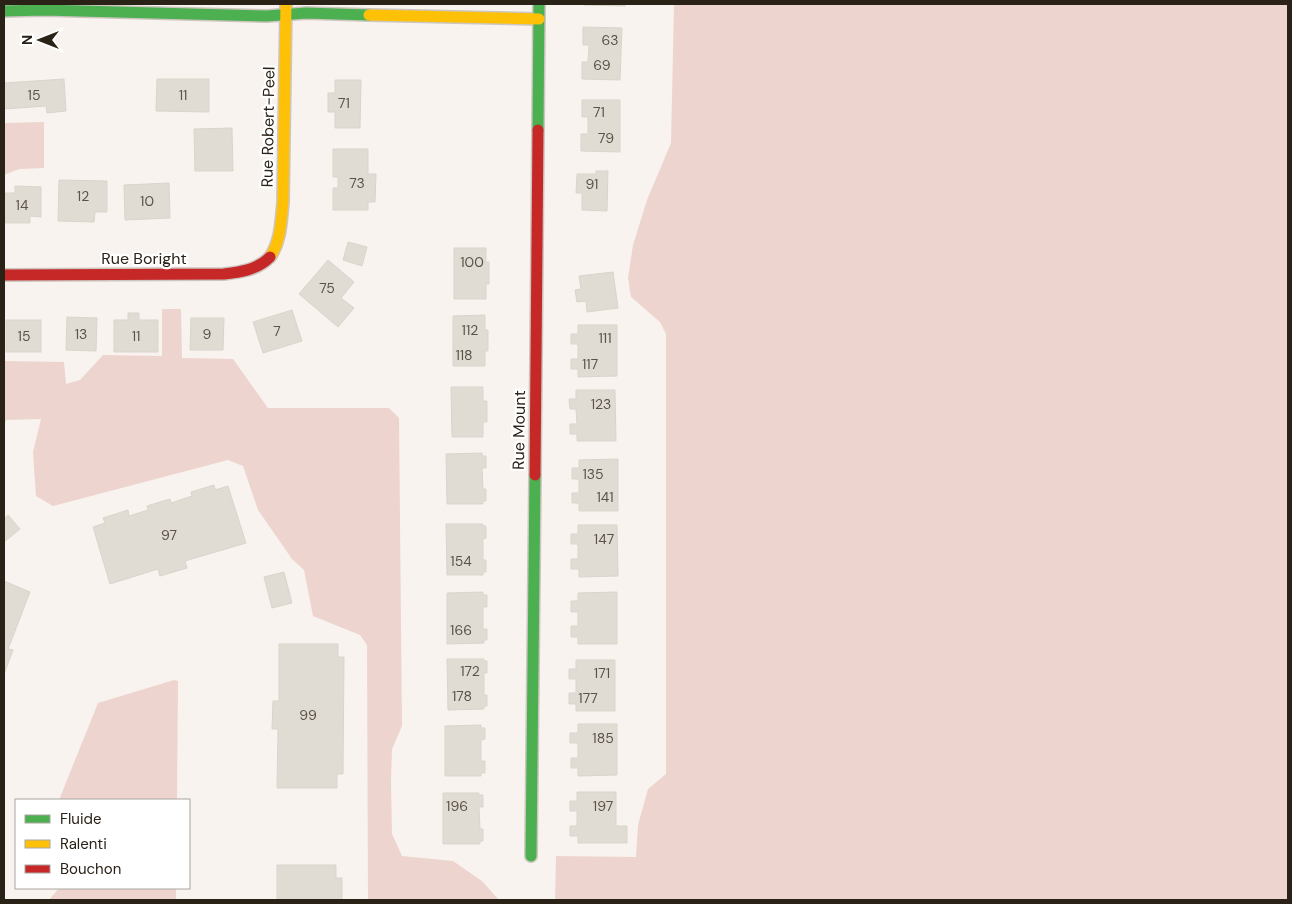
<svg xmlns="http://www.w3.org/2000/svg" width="1292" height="904" font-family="'DM Sans',sans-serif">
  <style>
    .green { fill: #eed4ce }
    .building { fill: #e1dcd3; stroke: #d9d5cc }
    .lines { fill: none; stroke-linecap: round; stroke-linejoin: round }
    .fast-casing { stroke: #cdc6c0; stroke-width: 14 }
    .slow-casing { stroke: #cdc6c0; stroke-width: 14 }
    .jam-casing { stroke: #cdc6c0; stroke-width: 14 }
    .fast { stroke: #4caf50; stroke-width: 11 }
    .slow { stroke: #ffc107; stroke-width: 11 }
    .jam { stroke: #c62828; stroke-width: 11 }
    .labels { text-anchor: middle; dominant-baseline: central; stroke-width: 4.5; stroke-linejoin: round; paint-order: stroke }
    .number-label { font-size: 14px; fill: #5a5248 }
    .street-label { font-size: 16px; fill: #2a2117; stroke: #fff }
  </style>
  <rect width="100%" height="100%" fill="#f8f3ee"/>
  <!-- green -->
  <g class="green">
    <path d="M674 4H1288V900H555L556 856 636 857 638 825 648 789 666 774V334L660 322 631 297 628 278 633 245 647 200 671 143Z"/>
    <path d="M44 122V168L19 169 4 175V123Z"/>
    <path d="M162 309H181L182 358 233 359 268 408H389L399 418 402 726 392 749 391 781 392 834 402 856 453 861 482 881 499 900H368L367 645 360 635 313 616 304 570 292 559 258 510 243 466 228 460 53 506 36 496 33 452 41 419 6 420 4 425V361L64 362 66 384 80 380 103 355 162 356Z"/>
    <path d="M174 680 178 681 177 800H59L98 703Z"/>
    <path d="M59 888H176V900H49Z"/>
  </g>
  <!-- building -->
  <g class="building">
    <path d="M584 4H625V6L584 5Z"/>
    <path d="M583 27 622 28 620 80 582 79V62H588L589 45H583Z"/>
    <path d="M64 79 66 111 47 113 46 106 4 109V83Z"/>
    <path d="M157 79H209V112L156 111Z"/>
    <path d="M335 80H361L360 128H335V112H328V93H335Z"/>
    <path d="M582 100H620V152L581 151V134H588V117H582Z"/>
    <path d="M232 128 233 171H195L194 129Z"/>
    <path d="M333 149H368V174H376L375 202H368V210H333V188H338V177H333Z"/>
    <path d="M596 171H608L607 211 582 210V193H576L577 174H596Z"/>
    <path d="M59 180 107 181V212H95L94 222 58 221Z"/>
    <path d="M169 183 170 218 125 220 124 185Z"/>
    <path d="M15 186 41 187V217L30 216V223H4V193H15Z"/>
    <path d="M348 242 367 247 362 266 343 260Z"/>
    <path d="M454 248H486V262H489V284H486V299H454Z"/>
    <path d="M328 260 354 282 341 298 354 308 338 327 299 294Z"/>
    <path d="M613 272 618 308 587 312 586 301 577 302 575 290 581 289 579 276Z"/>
    <path d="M292 310 302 341 263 353 253 322Z"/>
    <path d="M128 313H139V320H158V352H114V320H128Z"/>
    <path d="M485 315V330H488V351H485V366H453V316Z"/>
    <path d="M67 317 97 318 96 351 66 350Z"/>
    <path d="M191 318H224L223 350H190Z"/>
    <rect x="6" y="320" width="35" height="32"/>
    <path d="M578 325H617V376L578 377V369H571V359H578V344H571V334H578Z"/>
    <path d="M451 387H483V401H487V422H483V437H452Z"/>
    <path d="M576 390H615L616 441H577V434H570V424H577L576 409H570L569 399H576Z"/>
    <path d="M482 453V456H486V468H482L483 489H486V501H483V504H447L446 454Z"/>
    <path d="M618 459V511H579V503H572V493H579V479H572V468H579V460Z"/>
    <path d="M214 485 215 490 228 486 246 543 185 561 187 568 160 576 158 569 110 584 93 527 105 523 103 518 128 510 129 516 148 510 147 506 170 499 171 503 192 496 191 492Z"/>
    <path d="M8 515 20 529 4 542V519Z"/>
    <path d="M446 524H483V526H486V538L483 539V560H486V572H483V575H447Z"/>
    <path d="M578 525H617L618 576 579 577V569H571V559H578V544H571V534H578Z"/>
    <path d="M284 572 292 603 272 608 264 577Z"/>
    <path d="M4 581 30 592 8 649 13 650 4 674Z"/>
    <path d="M483 592V595H487V607H483V629H487V640H484V643L447 644V593Z"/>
    <path d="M617 592V644H578V637H571V626H578V612H571V601H578V593Z"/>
    <path d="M279 644H338V657H344L343 774H337V788H277L278 729H272L273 701H279Z"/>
    <path d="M447 659H484V661H487V673H484V695H487V706H484V709L448 710Z"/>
    <path d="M576 660H615V711H576V704H569V693H576V679H569V669H576Z"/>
    <path d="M578 724H617V775L578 776V768H571V758H578V743H570V733H578Z"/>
    <path d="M481 725V728H485V739L481 740V761H485V773H481V776H445V726Z"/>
    <path d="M577 792H616V826H627V843H578V836H570V826H577V811H570V801H577Z"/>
    <path d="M443 793H479V795H483V807H479L480 829H483V841H480V844H443Z"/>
    <path d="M277 865H336V878H342V900H277Z"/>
  </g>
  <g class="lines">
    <defs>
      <g id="fast">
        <path d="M4 11 44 10 267 16 306 13 369 15"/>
        <path d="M538 130 539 4"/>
        <path d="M531 856 535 475"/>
      </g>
      <g id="slow">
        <path d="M369 15 539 19"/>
        <path d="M270 257C281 241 281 221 283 203L286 4"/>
      </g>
      <g id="jam">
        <path d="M4 275 224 274C241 272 257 270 270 257"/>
        <path d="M535 475 538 130"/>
      </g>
    </defs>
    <!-- fast casing -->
    <use href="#fast" class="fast-casing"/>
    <!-- slow casing -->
    <use href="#slow" class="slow-casing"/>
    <!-- jam casing -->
    <use href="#jam" class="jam-casing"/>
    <!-- fast -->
    <use href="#fast" class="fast"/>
    <!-- slow -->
    <use href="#slow" class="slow"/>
    <!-- jam -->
    <use href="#jam" class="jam"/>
  </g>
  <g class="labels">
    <!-- number labels -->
    <g class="number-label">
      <text x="610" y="40">63</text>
      <text x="602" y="65">69</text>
      <text x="34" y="95">15</text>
      <text x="183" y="95">11</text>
      <text x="344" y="103">71</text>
      <text x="599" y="112">71</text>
      <text x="606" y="138">79</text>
      <text x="357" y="183">73</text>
      <text x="592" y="184">91</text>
      <text x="83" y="196">12</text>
      <text x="147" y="201">10</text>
      <text x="22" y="205">14</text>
      <text x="472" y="262">100</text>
      <text x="327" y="288">75</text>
      <text x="470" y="330">112</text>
      <text x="277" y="331">7</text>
      <text x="81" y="334">13</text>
      <text x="207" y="334">9</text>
      <text x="24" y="336">15</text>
      <text x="136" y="336">11</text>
      <text x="605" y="338">111</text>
      <text x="464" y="355">118</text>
      <text x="590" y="364">117</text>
      <text x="601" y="404">123</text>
      <text x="593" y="474">135</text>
      <text x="605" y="497">141</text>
      <text x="169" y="535">97</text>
      <text x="604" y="539">147</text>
      <text x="461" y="561">154</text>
      <text x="461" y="630">166</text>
      <text x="470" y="671">172</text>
      <text x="602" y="673">171</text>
      <text x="462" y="696">178</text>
      <text x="588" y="698">177</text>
      <text x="308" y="715">99</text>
      <text x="603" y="738">185</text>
      <text x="457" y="806">196</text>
      <text x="603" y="806">197</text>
    </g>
    <!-- street labels -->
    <g class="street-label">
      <text transform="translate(268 127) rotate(-89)">Rue Robert-Peel</text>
      <text x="144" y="258">Rue Boright</text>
      <text transform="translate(519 430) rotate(-89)">Rue Mount</text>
    </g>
  </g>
  <!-- border -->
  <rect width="1292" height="904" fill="none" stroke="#2a2117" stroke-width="10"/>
  <!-- legend -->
  <rect x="15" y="799" width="175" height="90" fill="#ffffff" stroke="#aaa6a2"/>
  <rect x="25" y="815" width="25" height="8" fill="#4caf50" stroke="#aaa6a2"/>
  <text x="60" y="824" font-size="15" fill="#2a2117">Fluide</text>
  <rect x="25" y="840" width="25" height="8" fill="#ffc107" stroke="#aaa6a2"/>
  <text x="60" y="849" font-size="15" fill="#2a2117">Ralenti</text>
  <rect x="25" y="865" width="25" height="8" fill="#c62828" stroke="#aaa6a2"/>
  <text x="60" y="874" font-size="15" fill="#2a2117">Bouchon</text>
  <!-- north arrow -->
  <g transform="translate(40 40) rotate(270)" stroke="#ffffff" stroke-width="4" paint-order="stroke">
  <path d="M0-4L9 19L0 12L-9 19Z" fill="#2a2117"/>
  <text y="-8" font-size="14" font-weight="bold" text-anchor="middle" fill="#2a2117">N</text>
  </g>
</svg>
